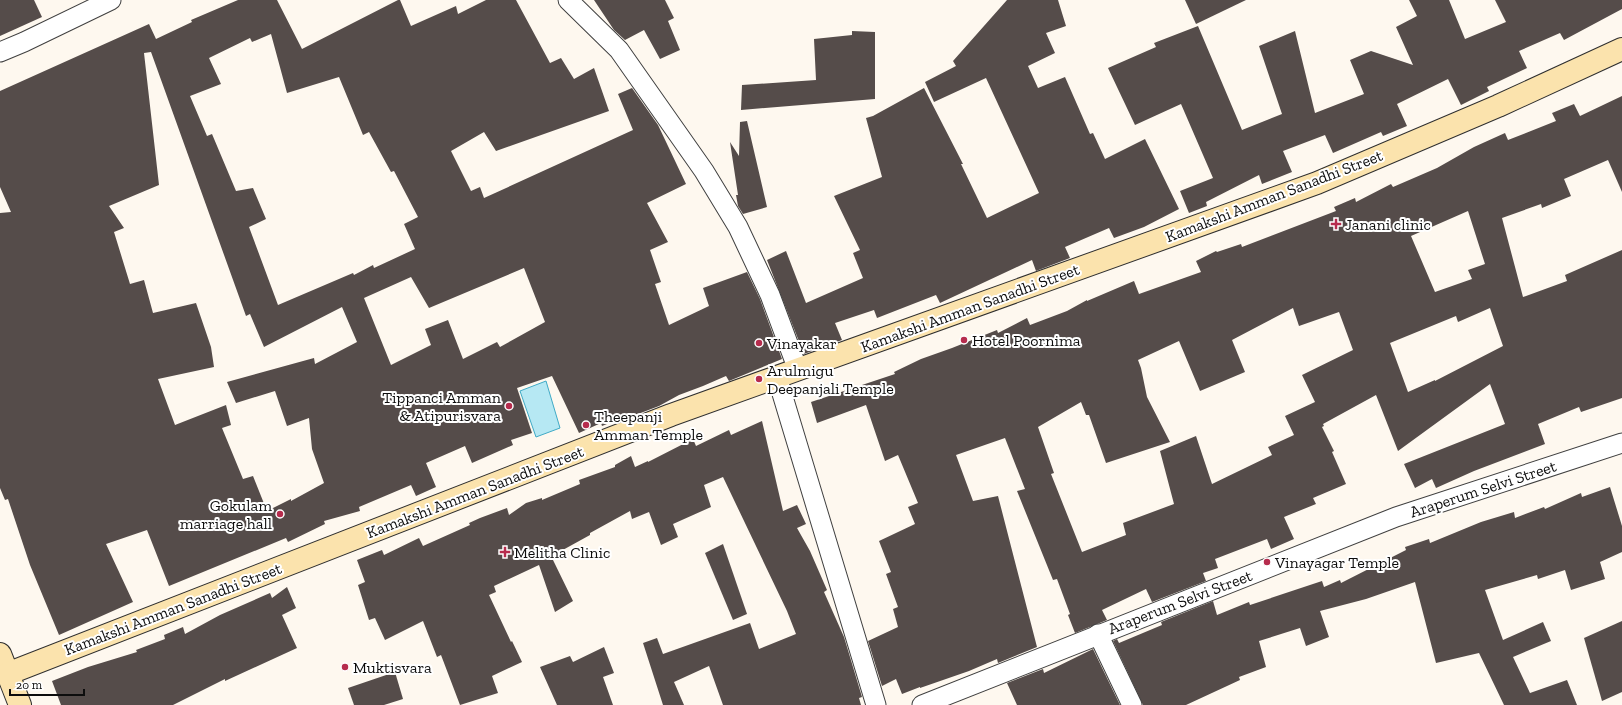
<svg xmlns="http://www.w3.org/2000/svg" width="1622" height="705" font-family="'Zilla Slab',serif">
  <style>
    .water { fill: #b6e8f3; stroke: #40aac6 }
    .building { fill: #554c4a; fill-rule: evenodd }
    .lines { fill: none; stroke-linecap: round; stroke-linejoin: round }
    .street-casing { stroke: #404040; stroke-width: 21 }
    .secondary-casing { stroke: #2f2f2f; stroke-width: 24 }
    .street { stroke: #fff; stroke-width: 19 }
    .secondary { stroke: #fbe3ad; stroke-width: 22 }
    .poi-dot { fill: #b62c4d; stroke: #fff; stroke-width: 1.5 }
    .labels { text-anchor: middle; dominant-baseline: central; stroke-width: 4; stroke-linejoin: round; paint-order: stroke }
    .street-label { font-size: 16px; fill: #0d0d0d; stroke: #fff }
    .poi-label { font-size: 16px; fill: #0d0d0d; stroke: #fff; text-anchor: start }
  </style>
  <rect width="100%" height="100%" fill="#fef8ef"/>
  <!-- water -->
  <path class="water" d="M546 381 560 428 536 437 520 391Z"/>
  <!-- building -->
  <g class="building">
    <path d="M0 0H34L42 17 0 36Z"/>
    <path d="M238 0H277L302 49 398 0H400L411 26 456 6 458 14 486 0H516L550 63 561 58 574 79 594 68 609 111 496 151 484 132 451 151 471 191 480 187 484 198 633 130 618 94 632 88 658 125 686 184 647 203 668 242 650 250 661 282 655 284 669 325 709 306 703 288 747 272 760 299 782 359 729 381 726 376 703 386 679 395 659 406 625 419 624 417 602 426 601 423 579 433 552 376 517 388 532 433 511 440 513 445 472 463 465 446 426 463 436 487 416 496 411 485 359 507 360 511 324 521 325 524 288 542 286 538 169 586 147 530 106 544 133 602 59 635 30 565 8 499 5 500 0 488V213L11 212 0 187V91L149 24 156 39 192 22 191 20ZM271 34 287 93 339 77 363 135 369 132 391 172 394 171 418 217 404 224 415 249 374 268 373 265 354 275 353 273 278 305 249 227 266 219 253 188 236 191 212 134 207 136 190 96 221 84 209 58 250 38 252 42ZM151 52 246 316 250 314 264 347 342 307 357 342 315 364 314 358 227 382 236 403 275 391 287 426 309 418 312 449 324 483 291 501V499L267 511 253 476 243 479 222 428 231 425 226 405 175 425 158 379 214 367 211 347 196 303 153 313 144 280 130 284 114 232 124 228 109 206 159 185 144 53ZM524 268 545 322 500 347 497 342 463 359 448 320 425 329 431 345 391 365 364 298 411 277 429 308Z"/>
    <path d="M594 0H665L674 18 668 21 680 50 660 59 644 30 625 40 614 30Z"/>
    <path d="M1007 0H1058L1066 26 1046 33 1055 53 1028 66 1038 88 1065 77 1090 134 1093 133 1105 159 1145 139 1179 209 1144 227 1114 238 1109 228 1065 247 1070 258 1036 271 1032 260 940 303 936 295 877 318 874 310 835 323 842 340 804 354 767 260 786 251 806 303 863 278 853 253 860 250 834 196 882 177 866 118 873 116 924 88 963 164H961L987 218 1039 193 986 78 934 102 925 82 956 66 953 61Z"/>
    <path d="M1185 0H1246L1196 24Z"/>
    <path d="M1409 0H1449L1465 39 1506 22 1495 0H1622V9L1564 40 1560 33 1519 51 1527 68 1487 87 1489 91 1461 105 1448 79 1397 104 1407 126 1383 136 1381 132 1333 153 1325 135 1283 151 1292 172 1262 184 1259 175 1206 202 1207 206 1189 213 1180 191 1213 178 1181 104 1135 125 1108 68 1156 47 1154 43 1198 26 1242 130 1282 114 1259 46 1295 31 1315 113 1364 94 1350 60 1371 51 1413 65 1396 27 1417 16Z"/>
    <path d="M852 31 875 32V99L741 110 742 85 816 80 814 39 852 35Z"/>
    <path d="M1622 96V192L1608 160 1564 179 1571 196 1542 208 1541 204 1502 218 1523 297 1567 281 1565 275 1622 250V398L1581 412 1579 407 1538 424 1545 444 1474 471 1436 488 1432 479 1415 488 1404 464 1505 424 1490 384 1398 451 1376 395 1323 424 1324 426 1322 427 1334 451 1332 452 1346 484 1313 498 1316 504 1284 517 1294 539 1271 549 1267 539 1215 559 1218 568 1203 573 1206 581 1152 602 1146 589 1102 610 1107 620 1075 633 1068 615 1070 614 1057 579 1053 580 1017 491 1025 489 1005 438 956 455 973 501 998 496 1037 647 998 663 997 659 969 671 920 688V687L902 694 896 679 882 686 868 641 898 627 893 609 898 607 886 574 891 572 879 541 915 524 908 507 918 503 898 455 885 461 866 405 817 423 811 402 895 374 894 372 921 359 952 348 997 330 998 333 1027 318 1030 325 1067 311 1087 300V301L1134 281 1139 294 1201 272 1196 261 1216 251 1217 252 1241 244 1242 247 1336 211 1334 207 1355 198 1356 202 1391 184 1393 187 1437 168 1474 147 1505 133 1508 140 1556 121 1552 113 1574 104 1580 116ZM1468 211 1485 264 1468 270 1472 279 1435 292 1411 236ZM1293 308 1299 326 1339 312 1353 350 1302 375 1315 402 1285 416 1294 435 1268 447 1272 455 1212 484 1196 436 1160 451 1174 504 1123 523 1126 535 1082 552 1051 474 1054 473 1038 427 1081 402 1086 415H1089L1106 463 1170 442 1147 397 1141 368 1138 360 1179 341 1200 391 1245 372 1232 340ZM1490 308 1503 346 1435 381V380L1408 392 1390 343 1456 316 1458 322Z"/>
    <path d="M747 121 767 207 743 214 738 206 736 195H738L730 142 739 156 740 122Z"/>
    <path d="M762 421 783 511 797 505 806 524 797 528 810 551 827 590 824 592 844 637 862 697 859 698 861 705H723L709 666 674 682 684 705H663L643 643 657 638 663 654 750 623 759 649 796 634 787 611 723 477 704 485 711 507 673 524 678 537 661 545 649 512 632 519 630 511 590 533V535L561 551 563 557 553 560 573 601 555 612 539 565 494 586 496 592 489 595 511 642 512 641 522 662 492 676 498 693 460 705 441 655 437 657 423 621 385 640 375 618 369 620 358 585 365 582 357 560 382 550 384 555 419 538 423 546 470 525 469 523 480 518 507 508 509 515 526 503 542 498V500L580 484 579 480 615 467V465L631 456 635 467 648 461V462L693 439 696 446 729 430 731 435Z"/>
    <path d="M1610 487 1622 526V552L1600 562 1605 579 1571 590 1565 570 1538 579 1537 575 1485 590 1503 640 1543 622 1551 641 1513 657 1530 693 1567 680 1577 705H1504L1479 653 1436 663 1415 582 1366 599 1320 611 1329 637 1306 646 1300 628 1259 641 1266 667 1239 677 1240 680 1186 705H1143L1113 641 1117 639 1119 643 1162 625 1161 622 1213 601 1217 615 1249 602 1250 605 1322 581 1324 587 1340 580 1341 583 1406 550 1405 547 1429 539 1430 543 1481 522 1514 512 1515 518 1544 507 1545 509 1581 493 1582 497Z"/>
    <path d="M723 544 747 614 733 620 705 553Z"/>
    <path d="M287 587 296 608 282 615 297 648 225 681V679L173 705H61L52 681 88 667 137 652 136 650 165 639 164 635 183 627 185 634 220 615 270 593 272 598Z"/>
    <path d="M1622 621V692L1602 701 1584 638Z"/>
    <path d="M604 647 614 673 603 677 613 705H557L540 667 570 656 573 662Z"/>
    <path d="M1093 649 1120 705H1017L1007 683 1043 669 1044 673Z"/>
    <path d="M395 672 403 699 384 705H354L348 688Z"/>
  </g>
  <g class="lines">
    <defs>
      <g id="street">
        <path d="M568 0 619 50 704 171 738 227 770 295 798 370"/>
        <path d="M0 52 24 42 111 0"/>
        <path d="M777 377 876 705"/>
        <path d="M1098 634 1132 705"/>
        <path d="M922 705 1396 517 1622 443"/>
      </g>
      <g id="secondary">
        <path d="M0 654 20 705"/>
        <path d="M7 674 671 415 1317 183 1498 106 1622 49"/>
      </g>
    </defs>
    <!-- street casing -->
    <use href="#street" class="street-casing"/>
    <!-- secondary casing -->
    <use href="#secondary" class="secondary-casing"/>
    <!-- street -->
    <use href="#street" class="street"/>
    <!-- secondary -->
    <use href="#secondary" class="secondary"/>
  </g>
  <!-- markers -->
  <g class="poi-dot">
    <path d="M1334 218h4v4h4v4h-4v4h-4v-4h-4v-4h4z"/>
    <circle cx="964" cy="340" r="4"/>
    <circle cx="759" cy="343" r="4"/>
    <circle cx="759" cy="379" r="4"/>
    <circle cx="509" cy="406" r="4"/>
    <circle cx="586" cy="425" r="4"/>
    <circle cx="280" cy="514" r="4"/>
    <path d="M503 546h4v4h4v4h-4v4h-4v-4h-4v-4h4z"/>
    <circle cx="1267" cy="562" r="4"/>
    <circle cx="345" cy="667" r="4"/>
  </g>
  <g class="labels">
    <!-- street labels -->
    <g class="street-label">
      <text transform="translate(1274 196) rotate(-21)">Kamakshi Amman Sanadhi Street</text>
      <text transform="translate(970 308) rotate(-20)">Kamakshi Amman Sanadhi Street</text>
      <text transform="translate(1483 489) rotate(-18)">Araperum Selvi Street</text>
      <text transform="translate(475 492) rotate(-21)">Kamakshi Amman Sanadhi Street</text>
      <text transform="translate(1180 602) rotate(-21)">Araperum Selvi Street</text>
      <text transform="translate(173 609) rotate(-21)">Kamakshi Amman Sanadhi Street</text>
    </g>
    <!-- poi labels -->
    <g class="poi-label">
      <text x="1345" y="224">Janani clinic</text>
      <text x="972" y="340">Hotel Poornima</text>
      <text x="767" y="343">Vinayakar</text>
      <text x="767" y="370">Arulmigu<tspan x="767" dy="18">Deepanjali Temple</tspan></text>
      <text x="501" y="397" text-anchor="end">Tippanci Amman<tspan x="501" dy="18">&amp; Atipurisvara</tspan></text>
      <text x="594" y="416">Theepanji<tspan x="594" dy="18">Amman Temple</tspan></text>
      <text x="272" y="505" text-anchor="end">Gokulam<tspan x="272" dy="18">marriage hall</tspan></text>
      <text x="514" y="552">Melitha Clinic</text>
      <text x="1275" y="562">Vinayagar Temple</text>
      <text x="353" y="667">Muktisvara</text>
    </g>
  </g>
  <!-- scale -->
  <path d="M10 689v6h74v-6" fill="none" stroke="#0d0d0d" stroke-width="2"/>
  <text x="16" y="689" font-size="12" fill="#0d0d0d" stroke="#ffffff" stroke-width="3" paint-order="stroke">20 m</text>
</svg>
